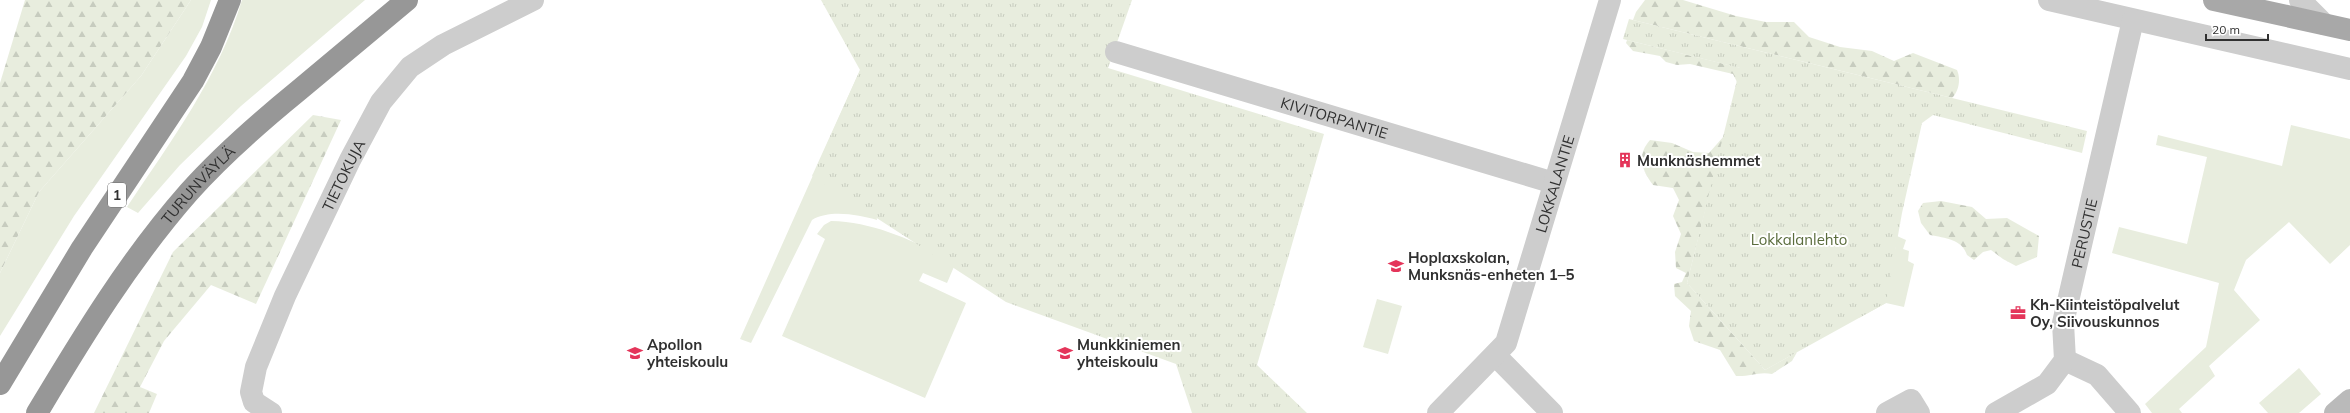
<svg xmlns="http://www.w3.org/2000/svg" width="2350" height="413" font-family="Mulish,sans-serif">
  <style>
    .grass { fill: #e8edde }
    .forest { fill: url(#forest-firs) }
    .park { fill: url(#park-tufts) }
    .lines { fill: none; stroke-linecap: round; stroke-linejoin: round }
    .street { stroke: #cdcdcd; stroke-width: 22 }
    .secondary { stroke: #bababa; stroke-width: 22 }
    .primary { stroke: #a8a8a8; stroke-width: 22 }
    .highway { stroke: #979797; stroke-width: 22 }
    .labels { text-anchor: middle; dominant-baseline: central; stroke-width: 4; stroke-linejoin: round; paint-order: stroke }
    .shield { fill: #fff; stroke: #6e6e6e; stroke-width: 1 }
    .shield-label { font-size: 14px; font-weight: bold; fill: #303030 }
    .street-label { font-size: 15px; fill: #303030; stroke: #fff }
    .poi-label { font-size: 15px; font-weight: bold; fill: #303030; stroke: #fff; text-anchor: start }
    .park-label { font-size: 15px; fill: #5a6c3d; stroke: #fff }
  </style>
  <defs>
    <pattern id="forest-firs" width="22" height="20" patternUnits="userSpaceOnUse"><rect width="22" height="20" fill="#e8edde"/><path d="M5 1l3.5 6h-7zM16 11l3.5 6h-7z" fill="#c7ccbf"/></pattern>
    <pattern id="park-tufts" width="24" height="20" patternUnits="userSpaceOnUse"><rect width="24" height="20" fill="#e8edde"/><path d="M3 7l-1-3M5 7V3M7 7l1-3M15 17l-1-3M17 17v-4M19 17l1-3" fill="none" stroke="#c7ccbf"/></pattern>
  </defs>
  <rect width="100%" height="100%" fill="#fff"/>
  <!-- grass -->
  <g class="grass">
    <path d="M191 0H211L202 27 186 56 74 216 0 336V273L39 192 141 76Z"/>
    <path d="M242 0H365L241 106 180 165 138 213 127 207C171 141 219 77 242 0Z"/>
    <path d="M860 70 877 220C859 215 830 209 812 220L751 343 740 339Z"/>
    <path d="M2291 125 2350 139V245L2330 264 2289 222 2246 260 2234 290 2260 320 2209 366 2215 376 2179 409 2182 413H2152L2145 404 2206 347 2219 283 2112 253 2119 227 2187 244 2207 157 2156 145 2158 135 2282 166Z"/>
    <path d="M831 221C876 222 915 242 956 262L947 283 923 273 919 281 966 303 925 398 782 336 825 239 817 234 824 225Z"/>
    <path d="M1897 236 1906 240 1903 249 1909 251 1908 261 1914 264 1904 307 1886 303 1859 318 1895 250Z"/>
    <path d="M1377 299 1402 306 1388 354 1363 347Z"/>
    <path d="M2299 368 2321 394 2299 413H2268L2259 403Z"/>
  </g>
  <!-- forest -->
  <g class="forest">
    <path d="M25 0H191L141 76 39 192 0 273V83Z"/>
    <path d="M1645 0H1683L1736 16 1766 22H1794L1809 37 1840 47 1872 51 1894 61 1913 53 1957 70C1961 79 1959 91 1952 98L1633 20 1636 12Z"/>
    <path d="M1627 40 1741 68 1737 82 1733 74 1690 64 1677 65 1666 62 1660 56 1633 51 1626 43Z"/>
    <path d="M313 115 341 120 256 304 211 285 164 341 140 387 157 394 149 413H94L173 252Z"/>
    <path d="M1724 136 1687 283 1765 370 1797 352 1792 361 1772 374C1759 371 1749 377 1736 376L1720 350 1694 341 1689 326 1691 311 1675 296 1674 284 1682 282 1686 273 1676 268 1675 252 1681 234 1673 216 1679 200 1673 188 1653 185C1642 170 1636 156 1650 140L1672 143 1693 152 1709 153Z"/>
    <path d="M1941 201 1972 207 1986 219 2007 218 2039 236 2037 257 2016 266 2003 259 1991 250 1983 252 1974 260 1967 255C1962 239 1945 238 1930 235L1921 223 1918 211 1923 203Z"/>
  </g>
  <!-- park -->
  <g class="park">
    <path d="M821 0H1132L1108 68 1324 134 1257 365 1307 413H1192L1176 364 1006 302 812 176 860 70Z"/>
    <path d="M1629 19 2087 131 2082 153 1933 115 1922 123 1902 213 1886 303 1765 370 1687 283 1740 68 1623 39Z"/>
  </g>
  <g class="lines">
    <!-- street -->
    <g class="street">
      <path d="M2049 0 2350 69"/>
      <path d="M2300 0 2324 24"/>
      <path id="s1" d="M1116 52 1554 183"/>
      <path d="M1495 355 1552 413"/>
      <path d="M2065 360 2097 375 2130 413"/>
      <path id="s2" d="M271 413 254 402 251 392 256 367 285 296 350 160 381 102 410 67 443 45 533 0"/>
      <path id="s3" d="M1438 413 1506 343 1610 0"/>
      <path d="M1887 413 1911 400 1919 413"/>
      <path id="s4" d="M1996 413 2047 384 2065 360 2063 323 2133 20"/>
    </g>
    <!-- secondary -->
    <path class="secondary" d="M2335 413 2350 400"/>
    <!-- primary -->
    <path class="primary" d="M2214 0 2350 30"/>
    <!-- highway -->
    <g class="highway">
      <path d="M0 384 82 248 193 81 211 47 230 0"/>
      <path id="s5" d="M37 413C83 336 130 259 189 192 222 155 260 122 298 91 334 61 371 30 407 0"/>
    </g>
  </g>
  <!-- icons -->
  <defs>
    <symbol id="building-bare" viewBox="-9 -9 18 18"><path d="M-4-6H4V6H1V3H-1V6H-4ZM-2.5-4.3h1.7v1.8h-1.7ZM.8-4.3h1.7v1.8H.8ZM-2.5-1h1.7V.8h-1.7ZM.8-1h1.7V.8H.8Z" fill="#e4355a" stroke="#fff" stroke-width="2.5" paint-order="stroke"/></symbol>
    <symbol id="school-bare" viewBox="-9 -9 18 18"><path d="M0-5L7-2L0 1L-7-2ZM-4 1L0 2.5L4 1V4Q0 6-4 4Z" fill="#e4355a" stroke="#fff" stroke-width="2.5" paint-order="stroke"/></symbol>
    <symbol id="office-bare" viewBox="-9 -9 18 18"><path d="M-6-3h4V-5.5h4V-3h4V5H-6ZM-1-4.5V-3h2v-1.5ZM-6 0V1H6V0Z" fill="#e4355a" stroke="#fff" stroke-width="2.5" paint-order="stroke"/></symbol>
  </defs>
  <g fill-rule="evenodd">
    <use href="#building-bare" x="1614" y="149" width="22" height="22"/>
    <use href="#school-bare" x="1385" y="255" width="22" height="22"/>
    <use href="#office-bare" x="2007" y="302" width="22" height="22"/>
    <use href="#school-bare" x="624" y="342" width="22" height="22"/>
    <use href="#school-bare" x="1054" y="342" width="22" height="22"/>
  </g>
  <g class="labels">
    <!-- shield labels -->
    <rect class="shield" x="108" y="183" width="18" height="24" rx="3"/>
    <g class="shield-label">
      <text x="117" y="195">1</text>
    </g>
    <!-- street labels -->
    <g class="street-label">
      <text stroke="none"><textPath href="#s1" startOffset="228">KIVITORPANTIE</textPath></text>
      <text stroke="none"><textPath href="#s2" startOffset="267">TIETOKUJA</textPath></text>
      <text stroke="none"><textPath href="#s3" startOffset="264">LOKKALANTIE</textPath></text>
      <text stroke="none"><textPath href="#s5" startOffset="280">TURUNVÄYLÄ</textPath></text>
      <text stroke="none"><textPath href="#s4" startOffset="218">PERUSTIE</textPath></text>
    </g>
    <!-- poi labels -->
    <g class="poi-label">
      <text x="1637" y="160">Munknäshemmet</text>
      <text x="1408" y="257">Hoplaxskolan,<tspan x="1408" dy="17">Munksnäs-enheten 1–5</tspan></text>
      <text x="2030" y="304">Kh-Kiinteistöpalvelut<tspan x="2030" dy="17">Oy, Siivouskunnos</tspan></text>
      <text x="647" y="344">Apollon<tspan x="647" dy="17">yhteiskoulu</tspan></text>
      <text x="1077" y="344">Munkkiniemen<tspan x="1077" dy="17">yhteiskoulu</tspan></text>
    </g>
    <!-- park labels -->
    <g class="park-label">
      <text x="1799" y="239">Lokkalanlehto</text>
    </g>
  </g>
  <!-- scale -->
  <path d="M2206 34v6h62v-6" fill="none" stroke="#303030" stroke-width="2"/>
  <text x="2212" y="34" font-size="12" fill="#303030" stroke="#ffffff" stroke-width="3" paint-order="stroke">20 m</text>
</svg>
